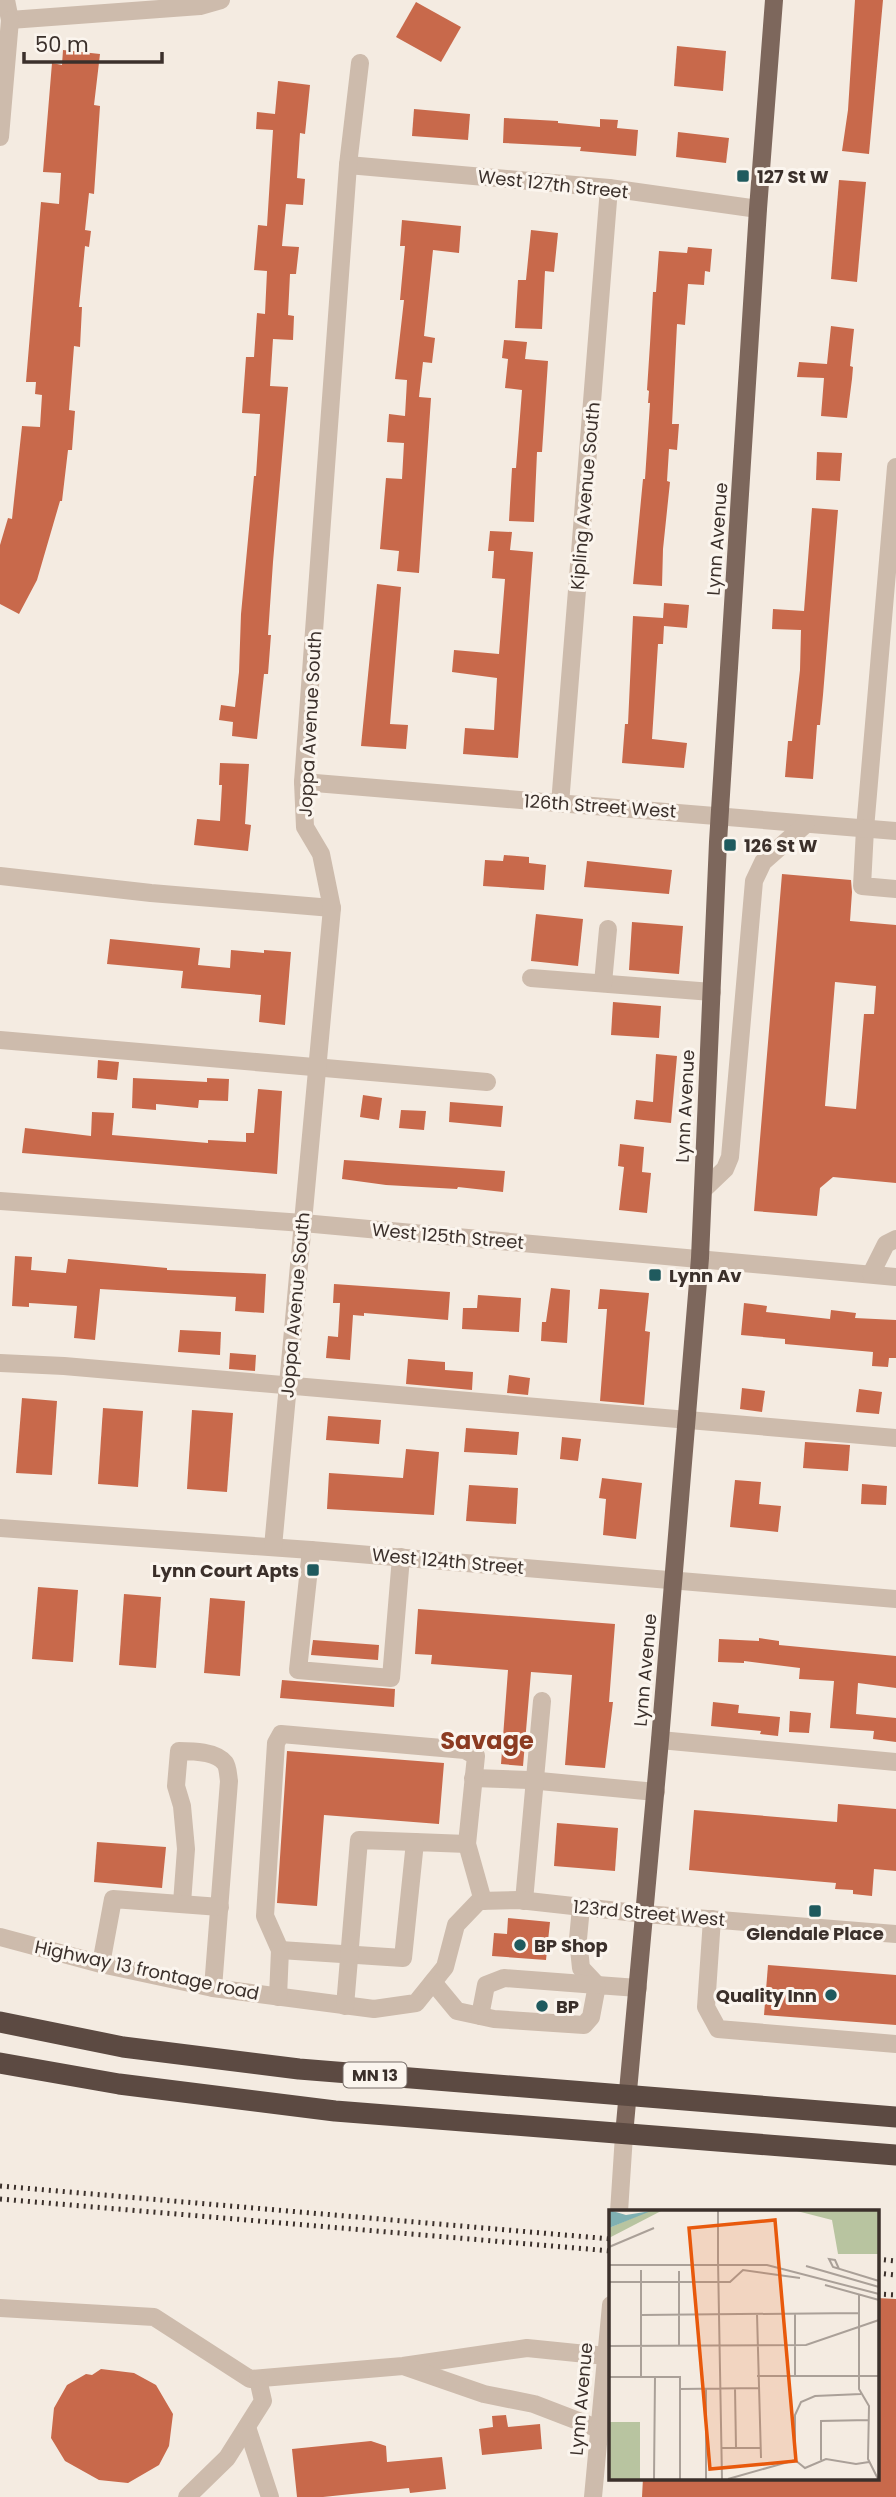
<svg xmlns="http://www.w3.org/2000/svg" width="896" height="2497" font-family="Poppins,sans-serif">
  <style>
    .building { fill: #c8694b; fill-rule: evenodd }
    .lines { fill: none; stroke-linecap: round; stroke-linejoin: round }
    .minor { stroke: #cdbbac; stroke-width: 18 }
    .major { stroke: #7d675c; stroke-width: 18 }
    .highway { stroke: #5c4a42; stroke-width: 21 }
    .rail { stroke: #3b302b; stroke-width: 5; stroke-dasharray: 2 5; stroke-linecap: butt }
    .poi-dot { fill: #1f5a5e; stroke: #fbf5ee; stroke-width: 2.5 }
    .labels { text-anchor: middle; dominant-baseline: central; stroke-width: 6; stroke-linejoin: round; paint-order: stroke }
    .shield { fill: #fbf5ee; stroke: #756b66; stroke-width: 2 }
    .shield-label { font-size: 16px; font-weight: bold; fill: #3b302b }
    .poi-label { font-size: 18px; font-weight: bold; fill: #3b302b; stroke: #fbf5ee; text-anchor: start }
    .street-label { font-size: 18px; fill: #3b302b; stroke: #fbf5ee }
    .district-label { font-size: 24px; font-weight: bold; fill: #8c3b22; stroke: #fbf5ee }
    .inset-road { fill: none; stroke: #aaa098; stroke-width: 2 }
    .view { fill: #e8590c; fill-opacity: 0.15; stroke: #e8590c; stroke-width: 3.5 }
    .inset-edge { fill: none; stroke: #3b302b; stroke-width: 3.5 }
  </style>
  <rect width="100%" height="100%" fill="#f4ebe1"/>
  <!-- building -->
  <g class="building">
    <path d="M855 0H883L869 154 842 151 848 110Z"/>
    <path d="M416 2 461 27 441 62 396 37Z"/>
    <path d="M677 46 726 51 723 91 674 86Z"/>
    <path d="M63 50 100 54 94 105 100 106 94 194 89 193 85 230 91 231 89 247 85 246 79 307H82L80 347 74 346 69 410 75 411 72 450H68L62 501H60L37 580 19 614 0 604V545L8 518 12 519 22 426 40 427 42 395 35 394 36 382H26L41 202 59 204 61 173 43 172 52 63 62 65Z"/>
    <path d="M278 81 310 85 305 134 300 133 297 178 305 179 303 205 286 204 282 246 299 247 296 274H290L288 315 294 316 293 340 273 339 270 386 288 387 273 562 268 635H271L268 674H264L257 739 232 736 233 722 219 720 221 705 235 707 239 672 241 614 254 476H256L260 414 242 413 246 357H254L257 313 265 314 267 271 254 270 258 225 267 226 273 130 256 129 257 112 275 114Z"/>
    <path d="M414 109 470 114 468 140 412 136Z"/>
    <path d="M504 118 558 121V123L600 127V119L618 120 617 128 638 130 636 156 580 151 581 147 503 143Z"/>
    <path d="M678 132 729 138 726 163 676 157Z"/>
    <path d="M839 180 866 182 857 282 831 279Z"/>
    <path d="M402 220 461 226 459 253 433 250 424 336 435 338 432 363 423 362 419 397 431 398 419 573 397 571 399 551 380 549 386 478 402 479 404 443 387 442 389 414 405 416 407 380 395 379 404 300H400L405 246H400Z"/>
    <path d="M531 230 558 233 554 272 545 271 542 329 515 328 518 280H526Z"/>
    <path d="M688 247 712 249 710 272 705 271 704 285 688 284 685 325 677 324 672 424H679L677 450 669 449 667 481 670 482 663 549 662 586 633 584 643 479H645L650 403H648L649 391 647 390 650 344 653 292H656L659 251 687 253Z"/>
    <path d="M831 326 854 329 850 366 853 367 852 379 847 418 821 416 824 378 797 377 799 362 827 364Z"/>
    <path d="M504 340 527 342 525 359 548 361 542 452H537L534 522 509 521 512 468H516L522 390 505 388 508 359 502 358Z"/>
    <path d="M817 452 842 453 840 481 816 480Z"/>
    <path d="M812 508 838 510 823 695 820 725H817L813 779 785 777 788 741H792L800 670 801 630 772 629 773 609 804 611Z"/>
    <path d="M490 531 512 532 510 550 533 552 518 758 463 754 465 728 494 730 497 678 452 672 454 650 499 654 505 579 492 578 494 551H488Z"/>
    <path d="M377 584 401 587 390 724 408 725 406 749 361 746Z"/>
    <path d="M664 603 689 605 687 628 664 626 663 644H658L652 739 687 743 684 768 622 763 625 724H628L633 616 663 618Z"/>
    <path d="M220 763 249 764 245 824 251 825 248 851 194 845 197 819 220 821 222 785H219Z"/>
    <path d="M504 855 529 857V863L546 865 544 890 483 886 485 860 503 861Z"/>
    <path d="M587 861 672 870 669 894 584 887Z"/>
    <path d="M782 874 851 880 852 892 850 921 896 925V1183L833 1177 820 1188 817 1216 754 1211ZM835 982 876 986 874 1014H864L856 1109 825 1106Z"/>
    <path d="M536 914 583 919 578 966 531 961Z"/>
    <path d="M632 922 683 926 679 974 629 970Z"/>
    <path d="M110 939 200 948 198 965 230 968 231 950 264 953V950L291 952 285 1025 259 1022 261 995 181 988 183 971 107 964Z"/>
    <path d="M613 1002 661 1006 659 1038 611 1035Z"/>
    <path d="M656 1054 677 1056 671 1123 634 1119 636 1100 653 1102Z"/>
    <path d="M98 1060 119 1062 117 1080 97 1078Z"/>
    <path d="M133 1078 207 1082V1078L229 1079 228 1101 199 1100 198 1108 156 1104V1110L132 1108Z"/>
    <path d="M258 1089 282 1091 277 1174 22 1153 25 1128 91 1136 92 1112 114 1113 112 1135 208 1143V1140L246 1142V1133H254Z"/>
    <path d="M363 1095 382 1098 379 1120 360 1117Z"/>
    <path d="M450 1102 503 1106 501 1127 449 1122Z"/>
    <path d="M401 1110 426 1111 424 1130 399 1128Z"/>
    <path d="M620 1144 644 1147 642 1172 651 1173 647 1213 619 1210 624 1167 618 1166Z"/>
    <path d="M344 1160 505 1171 503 1192 458 1187 457 1189 386 1185 342 1179Z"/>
    <path d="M15 1256 32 1257 31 1270 66 1273 68 1259 167 1268V1270L266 1274 264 1313 235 1311 236 1297 100 1289 95 1340 74 1338 77 1306 29 1303V1307L12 1306Z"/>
    <path d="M334 1284 450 1292 448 1320 364 1313V1316L353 1315 350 1360 326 1358 328 1336 338 1337 340 1303H333Z"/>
    <path d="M551 1288 570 1290 567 1343 541 1341 542 1322H546Z"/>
    <path d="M600 1289 649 1293 645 1331 650 1332 644 1405 600 1401 607 1309H598Z"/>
    <path d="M478 1295 521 1298 519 1332 462 1329 463 1308H477Z"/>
    <path d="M744 1303 767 1306 766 1312 830 1319 831 1310 856 1313 855 1318 896 1320V1358H889L888 1367 872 1366 873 1352 785 1344V1339L741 1335Z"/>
    <path d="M180 1330 221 1332 220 1355 178 1352Z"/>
    <path d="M230 1353 256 1355 255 1371 229 1369Z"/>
    <path d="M408 1359 445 1362V1370L473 1372 472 1390 406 1384Z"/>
    <path d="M509 1375 530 1378 528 1395 507 1393Z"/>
    <path d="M742 1388 765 1391 762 1412 740 1409Z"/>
    <path d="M859 1389 882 1392 879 1414 856 1412Z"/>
    <path d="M22 1398 57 1401 52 1475 16 1473Z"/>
    <path d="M103 1408 143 1411 138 1487 98 1484Z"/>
    <path d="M192 1410 233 1413 227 1492 187 1489Z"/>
    <path d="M328 1416 381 1420 379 1444 326 1440Z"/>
    <path d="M466 1428 519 1432 517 1455 464 1452Z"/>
    <path d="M562 1437 581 1439 578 1461 560 1459Z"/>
    <path d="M805 1442 850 1445 848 1471 803 1468Z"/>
    <path d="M406 1449 439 1452 434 1515 327 1509 329 1473 403 1478Z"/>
    <path d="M602 1478 642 1483 636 1539 603 1535 606 1499 599 1498Z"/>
    <path d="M735 1480 761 1482 759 1504 781 1506 778 1532 730 1527Z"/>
    <path d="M862 1484 887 1486 886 1505 861 1504Z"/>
    <path d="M469 1485 518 1488 516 1524 466 1521Z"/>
    <path d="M38 1587 78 1590 73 1662 32 1659Z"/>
    <path d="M124 1594 161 1597 156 1668 119 1665Z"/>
    <path d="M210 1598 245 1601 240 1676 204 1673Z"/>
    <path d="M418 1609 615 1624 609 1702H613L605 1768 565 1765 572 1675 531 1672 523 1766 501 1764 508 1670 431 1664 432 1655 415 1654Z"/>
    <path d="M759 1638 779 1641V1645L896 1656V1688L858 1683 856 1714 896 1718V1742L873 1739 874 1731 830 1728 834 1681 799 1679 800 1668 744 1661V1663L718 1662 719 1639 759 1641Z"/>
    <path d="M313 1640 379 1645 378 1660 311 1655Z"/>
    <path d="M282 1680 395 1689 394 1707 280 1698Z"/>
    <path d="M713 1702 739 1705 738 1713 780 1717 778 1736 760 1734 761 1731 711 1726Z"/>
    <path d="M790 1711 811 1713 809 1733 789 1732Z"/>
    <path d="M287 1751 444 1763 439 1824 324 1815 317 1906 277 1903Z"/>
    <path d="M838 1804 896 1809V1871L874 1869 872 1896 853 1894V1890L835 1889 836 1883 689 1870 694 1810 837 1822Z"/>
    <path d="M557 1823 618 1828 615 1871 554 1866Z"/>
    <path d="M97 1842 166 1847 162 1888 94 1882Z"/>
    <path d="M508 1918 550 1922 546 1960 492 1956 494 1933 507 1934Z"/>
    <path d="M768 1965 896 1975V2025L764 2015Z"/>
    <path d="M877 2298 896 2299V2497H642L643 2478H877Z"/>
    <path d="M101 2369 134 2373 156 2385 173 2414 169 2446 159 2465 128 2483 99 2480 65 2461 51 2438 54 2408 67 2385 86 2374 92 2375Z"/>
    <path d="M506 2415 508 2427 540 2424 542 2449 482 2455 479 2429 493 2427 492 2416Z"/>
    <path d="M371 2441 386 2446 387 2462 442 2457 446 2489 410 2493 409 2488 323 2497H297L292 2449Z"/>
  </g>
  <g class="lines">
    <!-- minor -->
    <g class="minor">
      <path d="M6 0 10 20 200 6 221 0"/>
      <path d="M0 137 10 20"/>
      <path d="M348 165 609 188 758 209"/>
      <path d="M896 467 865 829 862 886 896 889"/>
      <path d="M303 782 896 831"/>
      <path d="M560 804 609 188"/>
      <path d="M0 876 151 893 332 908"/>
      <path d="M531 978 712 992"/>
      <path d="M603 983 608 929"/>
      <path d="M0 1040 487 1082"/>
      <path d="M703 1190 725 1169 730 1157 754 881 763 862 806 824"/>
      <path d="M0 1201 303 1223 896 1277"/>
      <path d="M871 1274 886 1244 896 1239"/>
      <path d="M0 1363 64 1366 896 1438"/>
      <path d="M0 1528 311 1550 896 1599"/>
      <path d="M273 1547 332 908 321 854 305 827 303 782 348 165 360 63"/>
      <path d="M311 1550 298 1670 391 1678 401 1557"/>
      <path d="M660 1740 896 1762"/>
      <path d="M473 1778 529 1780 656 1792"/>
      <path d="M524 1901 542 1701"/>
      <path d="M182 1903 186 1849 182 1806 176 1786 179 1751C192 1751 216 1751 225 1763 228 1767 228 1775 229 1781L213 1988"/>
      <path d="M581 1907 578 1939 581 1968 597 1985"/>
      <path d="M712 1919 706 2007 718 2029 896 2044"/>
      <path d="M0 1937 101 1964 213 1988 374 2009 416 2003 445 1967 456 1925 479 1901 519 1900 645 1914 896 1934"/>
      <path d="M280 1950 403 1958 415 1842 467 1844"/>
      <path d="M101 1964 113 1899 220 1907"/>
      <path d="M433 1982 457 2011 494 2019 584 2025 591 2017 597 1985 638 1988"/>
      <path d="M278 1997 280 1950 265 1916 276 1743 281 1734 465 1750 476 1756 467 1844 483 1901"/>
      <path d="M345 2006 359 1840 415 1842"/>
      <path d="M480 2016 486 1985 504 1978 597 1985"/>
      <path d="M619 2212 624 2135"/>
      <path d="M0 2308 154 2317 250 2379 403 2366 527 2348 606 2356"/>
      <path d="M406 2367 484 2394 534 2404 599 2429"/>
      <path d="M247 2427 270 2497"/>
      <path d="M187 2497 227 2458 263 2401 258 2379"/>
      <path d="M593 2497 611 2305"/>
    </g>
    <!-- major -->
    <path class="major" d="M624 2135 660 1740 700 1258 718 842 758 209 774 0"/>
    <!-- highway -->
    <g class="highway">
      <path d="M0 2022 123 2047 299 2069 896 2117"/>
      <path d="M0 2063 119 2084 335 2111 896 2155"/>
    </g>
    <!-- rail -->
    <g class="rail">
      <path d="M0 2186 611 2239"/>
      <path d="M0 2199 611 2251"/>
      <path d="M877 2259 896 2261"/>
      <path d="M877 2273 896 2275"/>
      <path d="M877 2294 896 2295"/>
    </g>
  </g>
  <!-- markers -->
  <g class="poi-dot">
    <rect x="736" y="169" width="14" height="14" rx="3.5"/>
    <rect x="723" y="838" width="14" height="14" rx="3.5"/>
    <rect x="648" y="1268" width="14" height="14" rx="3.5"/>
    <rect x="306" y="1563" width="14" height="14" rx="3.5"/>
    <rect x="808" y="1904" width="14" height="14" rx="3.5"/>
    <circle cx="520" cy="1945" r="7"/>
    <circle cx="831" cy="1995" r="7"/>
    <circle cx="542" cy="2006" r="7"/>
  </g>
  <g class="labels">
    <!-- shield labels -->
    <rect class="shield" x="343.5" y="2062.5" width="63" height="25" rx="5"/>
    <g class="shield-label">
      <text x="375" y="2075">MN 13</text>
    </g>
    <!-- poi labels -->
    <g class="poi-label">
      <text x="757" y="176">127 St W</text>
      <text x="744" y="845">126 St W</text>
      <text x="669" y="1275">Lynn Av</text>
      <text x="299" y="1570" text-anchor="end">Lynn Court Apts</text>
      <text x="815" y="1933" text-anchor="middle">Glendale Place</text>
      <text x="534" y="1945">BP Shop</text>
      <text x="817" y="1995" text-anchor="end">Quality Inn</text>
      <text x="556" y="2006">BP</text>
    </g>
    <!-- street labels -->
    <g class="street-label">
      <text transform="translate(553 184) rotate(6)">West 127th Street</text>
      <text transform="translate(585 496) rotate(-85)">Kipling Avenue South</text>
      <text transform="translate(717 539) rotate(-86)">Lynn Avenue</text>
      <text transform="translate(310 724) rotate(-87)">Joppa Avenue South</text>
      <text transform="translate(600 806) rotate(4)">126th Street West</text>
      <text transform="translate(685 1106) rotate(-87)">Lynn Avenue</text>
      <text transform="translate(448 1236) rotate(5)">West 125th Street</text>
      <text transform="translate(295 1305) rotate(-85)">Joppa Avenue South</text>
      <text transform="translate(448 1561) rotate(5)">West 124th Street</text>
      <text transform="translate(645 1670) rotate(-85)">Lynn Avenue</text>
      <text transform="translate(649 1913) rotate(5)">123rd Street West</text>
      <text transform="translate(147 1970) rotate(12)">Highway 13 frontage road</text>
      <text transform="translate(581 2399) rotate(-85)">Lynn Avenue</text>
    </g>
    <!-- district labels -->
    <g class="district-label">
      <text x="487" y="1740">Savage</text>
    </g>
  </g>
  <!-- overview -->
  <g transform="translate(609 2210)">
    <rect width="270" height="270" fill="#f4ebe1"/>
    <path d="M42 0H54L0 28V18ZM184 0H269V44H229L223 10ZM0 212H31V269H0Z" fill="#b8c4a0"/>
    <path d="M0 0 17 5 42 1 0 18Z" fill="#7fb0b2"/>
    <path class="inset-road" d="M0 37 45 18M109 50V0M109 50 113 269M0 55H158L270 84M197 56 270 77M230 59 226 50 220 49 224 57 270 71M32 60V167M70 61V135M0 72H121L134 60 191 68M216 75 270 90M250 84V179L260 196 259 249 269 269M186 103V167M148 104 152 248M32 105 250 103M0 136 197 135 270 110M148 166H270M0 167H71V269M126 178 127 238M71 179 151 178M97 179V269M113 238H152M186 250V205L192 192 206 186 252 184M212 250V211L260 210M45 269 46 167M119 269 186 250 196 258 217 249 247 254 260 252"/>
    <path class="view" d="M166 10 187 251 101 259 80 18Z"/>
    <rect width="270" height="270" class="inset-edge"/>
  </g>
  <!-- scale -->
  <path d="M24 52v10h138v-10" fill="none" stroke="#3b302b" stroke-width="3.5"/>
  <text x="35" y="52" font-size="21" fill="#3b302b" stroke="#fbf5ee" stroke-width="5" paint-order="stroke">50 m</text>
</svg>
